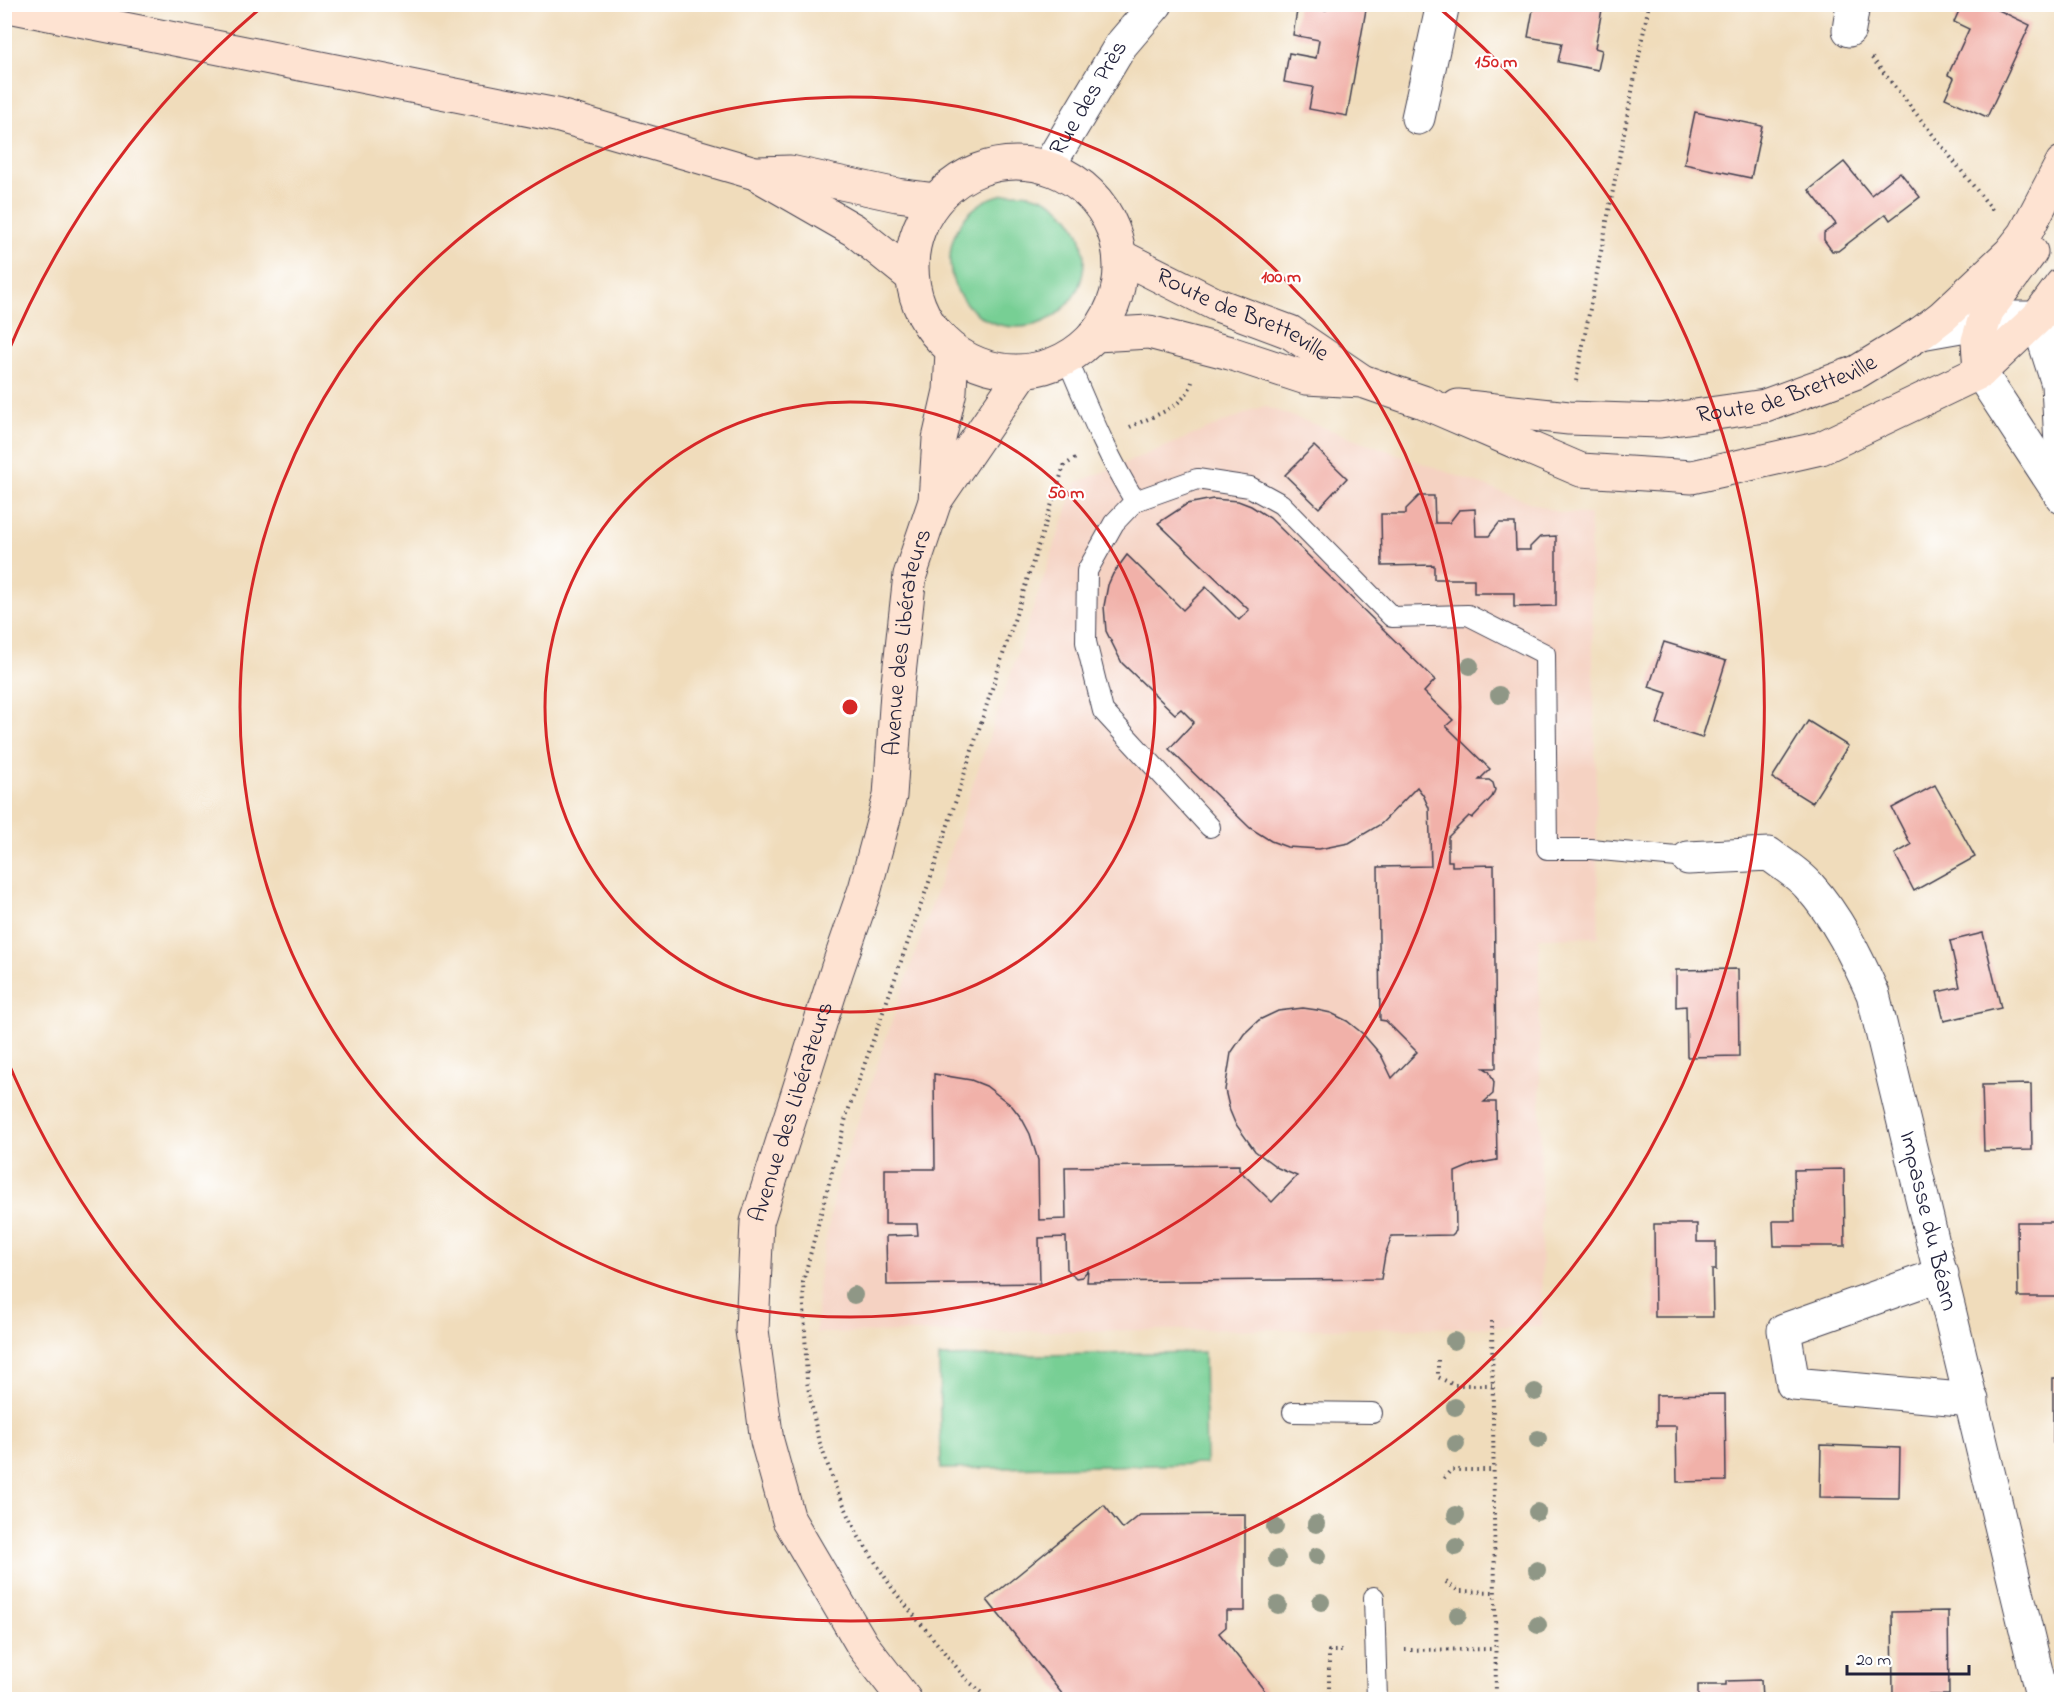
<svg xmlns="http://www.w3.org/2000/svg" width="2066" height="1704" font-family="'Indie Flower',sans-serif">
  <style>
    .built { fill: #f5d2c2 }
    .green { fill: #77cf94; stroke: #4c7868; stroke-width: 1.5 }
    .building { fill: #f1b1a9 }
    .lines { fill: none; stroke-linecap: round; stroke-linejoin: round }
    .lane-casing { stroke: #413e4e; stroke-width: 22 }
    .street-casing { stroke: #413e4e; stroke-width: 35 }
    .secondary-casing { stroke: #413e4e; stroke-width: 35 }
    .path { stroke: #413e4e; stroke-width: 4; stroke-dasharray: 1.5 4.5; stroke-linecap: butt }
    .lane { stroke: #fff; stroke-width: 20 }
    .street { stroke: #fff; stroke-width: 33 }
    .secondary { stroke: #fee3d2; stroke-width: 33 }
    .tree { fill: #8f9786 }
    .ring { fill: none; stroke: #d62828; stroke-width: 3 }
    .labels { text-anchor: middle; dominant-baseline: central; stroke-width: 4.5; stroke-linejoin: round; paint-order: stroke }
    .street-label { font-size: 24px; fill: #22223b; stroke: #fff }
    .centre { fill: #d62828; stroke: #fff; stroke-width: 3 }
    .ring-label { font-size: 18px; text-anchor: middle; font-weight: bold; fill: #d62828; stroke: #fff; stroke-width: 4.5; stroke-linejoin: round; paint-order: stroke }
  </style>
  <rect width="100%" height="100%" fill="#fff"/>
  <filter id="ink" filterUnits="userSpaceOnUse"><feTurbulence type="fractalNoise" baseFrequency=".0167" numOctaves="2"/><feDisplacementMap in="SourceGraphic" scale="12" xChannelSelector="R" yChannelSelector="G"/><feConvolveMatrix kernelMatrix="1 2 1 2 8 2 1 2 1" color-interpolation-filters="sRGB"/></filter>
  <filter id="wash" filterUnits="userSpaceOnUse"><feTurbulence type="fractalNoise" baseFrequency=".008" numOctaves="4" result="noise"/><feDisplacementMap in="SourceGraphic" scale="24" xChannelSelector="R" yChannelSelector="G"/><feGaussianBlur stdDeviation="1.35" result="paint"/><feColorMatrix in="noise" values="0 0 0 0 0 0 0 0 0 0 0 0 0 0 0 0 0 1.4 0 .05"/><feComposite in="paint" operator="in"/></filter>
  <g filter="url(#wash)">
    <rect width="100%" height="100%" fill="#f0dcbb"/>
    <!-- built -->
    <path class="built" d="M1264 406 1560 513 1590 514 1599 937 1539 938 1542 1327 816 1333 819 1274 838 1179 1076 483Z"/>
    <!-- green -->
    <g class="green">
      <circle cx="1017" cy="260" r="67"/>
      <path d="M1204 1352 1206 1464 941 1469 939 1357Z"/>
    </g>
    <g id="blocks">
      <!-- building -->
      <g class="building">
        <path d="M1327 4H1367L1347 116 1309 109 1313 87 1284 82 1289 53 1316 58 1319 40 1293 35 1298 5 1326 10Z"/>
        <path d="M1534 4H1603L1595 48 1602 50 1598 70 1558 62 1562 43 1528 37Z"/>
        <path d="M1962 4H1986L2030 25 1987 117 1945 98 1954 78 1948 75 1969 29 1954 22Z"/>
        <path d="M1695 112 1762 126 1751 178 1684 164Z"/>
        <path d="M1844 162 1871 195 1900 172 1920 197 1890 220 1886 214 1838 251H1832L1824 240V233L1836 224 1809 190Z"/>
        <path d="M1314 446 1347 478 1319 508 1285 475Z"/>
        <path d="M1419 496H1434L1435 523H1449L1459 510 1475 509 1476 536H1489L1499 523H1515L1516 550H1530V547L1540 537 1556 536V606L1514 607V593H1474V579H1434V565L1382 566 1381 514H1406V509Z"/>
        <path d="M1213 499 1238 501 1251 506 1270 518 1435 680 1424 692 1453 720 1446 726 1490 769 1479 780H1489L1493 783 1495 790 1492 797 1472 818 1469 816 1448 837V861H1452V866L1494 865 1496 1068H1484L1489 1071 1494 1082 1493 1094 1484 1102H1496L1497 1160 1474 1164 1455 1172 1456 1231 1452 1235 1392 1236 1385 1255 1381 1279 1087 1282 1088 1270 1082 1277 1076 1278 1067 1269 1066 1237 1039 1238 1040 1283 887 1285 886 1236 918 1235 917 1224H885V1169H935L934 1074 971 1080 986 1086 1012 1106 1022 1119 1030 1134 1038 1160 1039 1220 1066 1219 1065 1167 1239 1165V1170L1272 1202 1297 1176 1278 1168 1255 1151 1235 1123 1230 1111 1225 1090 1231 1053 1244 1034 1259 1020 1278 1011 1303 1008 1317 1010 1331 1013 1347 1021 1362 1033 1381 1055 1392 1078 1417 1052 1386 1021 1380 1020 1378 867 1431 866 1429 808 1423 795 1417 787 1381 824 1349 843 1319 849 1287 847 1271 841 1250 828 1169 749 1194 722 1181 709 1175 714 1122 663 1106 631 1104 606 1108 585 1113 574 1127 555 1183 610 1206 587 1239 620 1249 610 1158 523 1187 504Z"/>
        <path d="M1664 642 1726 661 1702 738 1657 724 1667 693 1649 687Z"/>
        <path d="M1808 721 1848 746 1812 803 1772 778Z"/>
        <path d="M1935 785 1975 857 1914 891 1895 854 1911 845 1892 808Z"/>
        <path d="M1983 933 2001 1008 1944 1021 1937 992 1960 987 1950 941Z"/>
        <path d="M1738 969 1739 1056 1687 1057 1686 1006 1676 1007V970Z"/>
        <path d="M2031 1084 2032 1150 1984 1151 1982 1085Z"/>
        <path d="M1844 1169 1845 1246H1774L1773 1221H1795L1794 1170Z"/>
        <path d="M2017 1222H2062V1297H2018Z"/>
        <path d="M1654 1224H1697V1242H1716V1270H1712L1713 1317H1655Z"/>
        <rect x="2053" y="1378" width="9" height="65"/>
        <path d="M1725 1394 1726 1481 1677 1482 1676 1426H1656V1395Z"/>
        <path d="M1821 1445 1900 1448 1899 1498 1820 1497Z"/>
        <path d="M1104 1505 1123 1529 1140 1515 1245 1514V1611H1226V1627L1219 1633 1272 1700H1067L987 1600Z"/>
        <path d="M1948 1611 1949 1695H1893L1892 1612Z"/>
        <path d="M1761 1680 1762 1700H1698V1685H1726V1681Z"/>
      </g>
    </g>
  </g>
  <g filter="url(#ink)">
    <use href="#blocks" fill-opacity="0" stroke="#413e4e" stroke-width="1.5"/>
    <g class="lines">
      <defs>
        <g id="lane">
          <path d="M1067 359C1088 408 1107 456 1135 501L1197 479 1250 487 1281 504 1392 617 1468 615 1545 654 1547 849H1590L1688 858"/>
          <path d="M1135 501 1114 523 1087 571 1086 642 1103 711 1210 827"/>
          <path d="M1293 1412 1372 1413"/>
          <path d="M1374 1597 1377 1700"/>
        </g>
        <g id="street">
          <path d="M1849 30 1853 4"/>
          <path d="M1418 118 1443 4"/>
          <path id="s1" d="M1048 167 1121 45 1156 4"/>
          <path d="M1921 333 2006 318H2037L2058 384 2062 467"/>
          <path d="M1980 372 2062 497"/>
          <path id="s2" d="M1688 858 1769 854C1782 864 1799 874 1809 886 1837 917 1856 956 1873 994L2043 1700"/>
          <path d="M1942 1274 1784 1330 1793 1384 1972 1400"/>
        </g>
        <g id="secondary">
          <path d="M4 5 556 115 755 173 854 230 911 276"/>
          <circle cx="1016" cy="267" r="104"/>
          <path d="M759 173 790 172 897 195 936 200"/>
          <path id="s3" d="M1120 256 1215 304 1290 332 1362 381 1423 402 1581 470 1692 477 1821 448 1980 372 2037 318 2062 284"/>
          <path d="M1096 335 1149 332 1230 353 1306 378 1362 381"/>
          <path d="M1980 372 1978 341 1987 311 2031 252"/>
          <path id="s4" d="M1458 406 1569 418 1660 421 1765 406 1857 372 1921 333 1943 316 2010 253 2025 234 2062 163"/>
          <path d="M935 501 1023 372"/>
          <path id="s5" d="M905 1700 863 1646 789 1520 767 1441 752 1330 757 1222 837 970 865 889 890 796 897 692 910 575 935 501 939 439 950 391 952 351"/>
        </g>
      </defs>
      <!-- lane casing -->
      <use href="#lane" class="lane-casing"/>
      <!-- street casing -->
      <use href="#street" class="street-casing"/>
      <!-- secondary casing -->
      <use href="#secondary" class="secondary-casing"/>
      <!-- path -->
      <g class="path">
        <path d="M1872 58 1994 212"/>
        <path d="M1576 381 1649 4"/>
        <path d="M1130 427C1152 416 1185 408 1192 382"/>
        <path d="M1492 1321 1496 1700"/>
        <path d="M1438 1360V1377L1454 1385H1492"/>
        <path d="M1444 1478 1451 1470H1493"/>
        <path d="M1446 1582 1458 1591 1495 1592"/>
        <path d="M1405 1650 1495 1649"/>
        <path d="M991 1700 967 1680 894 1591 859 1537 836 1488 818 1438 807 1382 803 1282 847 1114 934 868 1064 466 1077 457"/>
        <path d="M1329 1700V1651H1346"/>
      </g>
      <!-- lane -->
      <use href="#lane" class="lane"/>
      <!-- street -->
      <use href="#street" class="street"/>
      <!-- secondary -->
      <use href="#secondary" class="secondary"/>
    </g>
    <!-- trees -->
    <g class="tree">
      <circle cx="1470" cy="666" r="9"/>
      <circle cx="1499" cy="695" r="9"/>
      <circle cx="854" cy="1295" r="9"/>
      <circle cx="1454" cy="1341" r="9"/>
      <circle cx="1535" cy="1392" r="9"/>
      <circle cx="1455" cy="1407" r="9"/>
      <circle cx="1538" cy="1439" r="9"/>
      <circle cx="1456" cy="1444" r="9"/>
      <circle cx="1537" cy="1512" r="9"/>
      <circle cx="1456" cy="1515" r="9"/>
      <circle cx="1316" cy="1524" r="9"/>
      <circle cx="1275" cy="1527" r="9"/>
      <circle cx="1456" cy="1547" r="9"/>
      <circle cx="1317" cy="1556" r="9"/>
      <circle cx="1277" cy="1559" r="9"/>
      <circle cx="1537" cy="1570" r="9"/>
      <circle cx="1321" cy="1602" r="9"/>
      <circle cx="1278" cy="1605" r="9"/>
      <circle cx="1458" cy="1615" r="9"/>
      <circle cx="1538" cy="1625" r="9"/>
    </g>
  </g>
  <!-- distance rings -->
  <g class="ring">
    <circle cx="850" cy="707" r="305"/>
    <circle cx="850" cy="707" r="610"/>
    <path d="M6 357A914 914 0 0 1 262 7M1438 7A914 914 0 1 1 6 1057"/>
  </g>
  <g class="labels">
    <!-- street labels -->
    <g class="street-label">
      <text stroke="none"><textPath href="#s1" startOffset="80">Rue des Près</textPath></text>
      <text stroke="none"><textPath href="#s3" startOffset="136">Route de Bretteville</textPath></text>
      <text stroke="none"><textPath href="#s4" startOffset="334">Route de Bretteville</textPath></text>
      <text stroke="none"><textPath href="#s5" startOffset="1118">Avenue des Libérateurs</textPath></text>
      <text stroke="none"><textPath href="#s5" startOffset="632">Avenue des Libérateurs</textPath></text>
      <text stroke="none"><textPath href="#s2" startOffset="492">Impasse du Béarn</textPath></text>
    </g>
  </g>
  <circle cx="850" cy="707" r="9" class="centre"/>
  <g class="ring-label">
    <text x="1496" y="67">150 m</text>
    <text x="1281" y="282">100 m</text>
    <text x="1066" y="498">50 m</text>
  </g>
  <!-- margin -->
  <rect width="2066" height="1704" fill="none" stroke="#fff" stroke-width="24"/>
  <!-- scale -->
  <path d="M1847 1665v9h122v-9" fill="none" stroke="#22223b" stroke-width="3"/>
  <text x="1856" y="1665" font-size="18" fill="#22223b" stroke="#ffffff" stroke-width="4.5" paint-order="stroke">20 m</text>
</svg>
